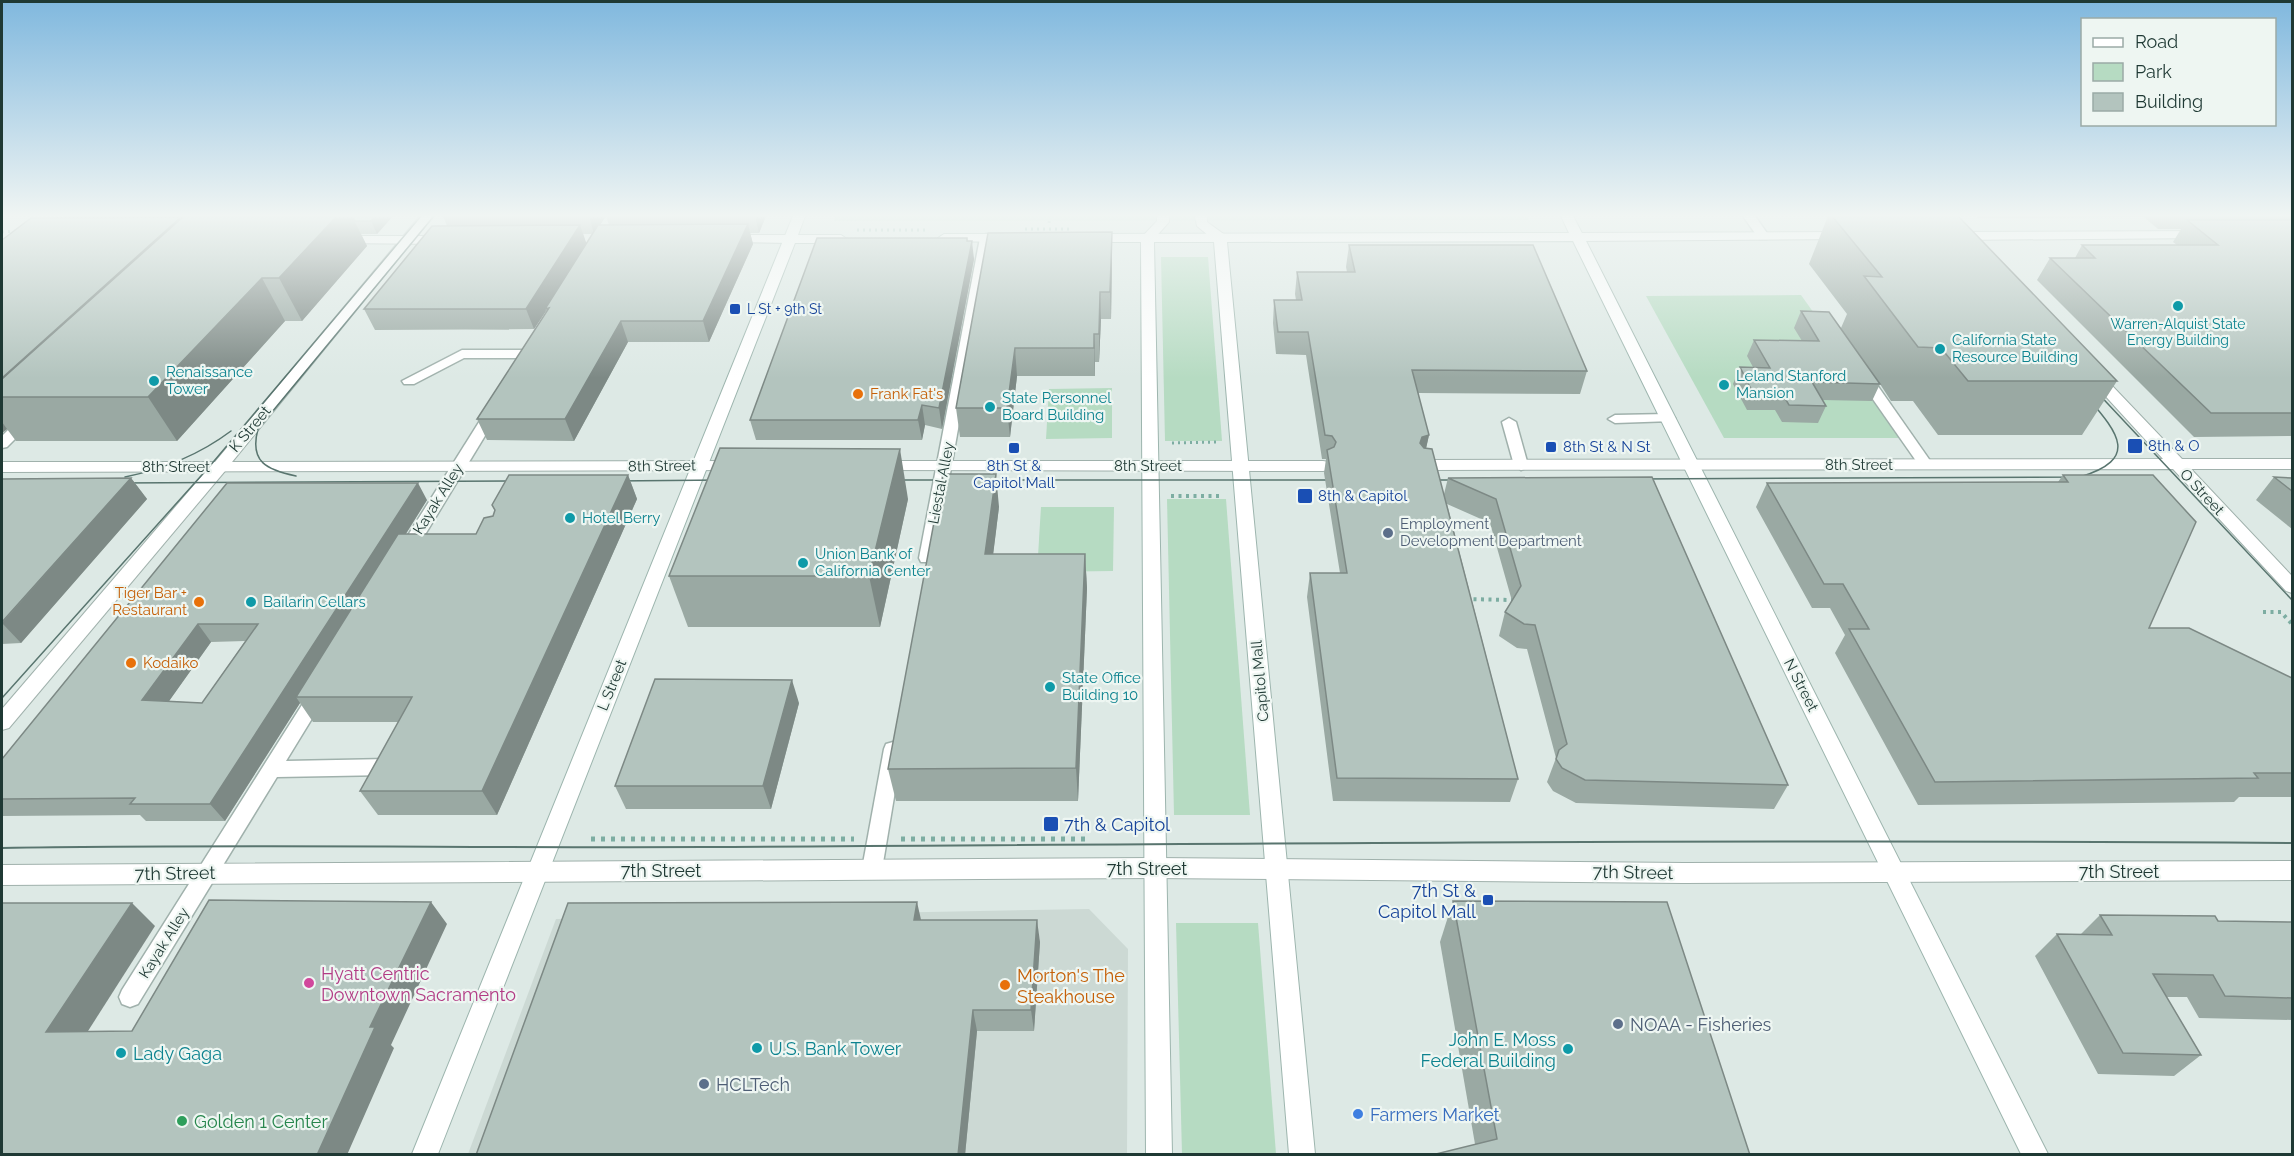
<svg xmlns="http://www.w3.org/2000/svg" width="2294" height="1156" font-family="Raleway,sans-serif">
  <style>
    .built { fill: #ccd9d4 }
    .green { fill: #b6dbc2 }
    .lines { fill: none; stroke-linecap: round; stroke-linejoin: round }
    .service-casing { stroke: #a0b1ac; stroke-width: 3 }
    .pedestrian-casing { stroke: #a0b1ac; stroke-width: 2 }
    .minor-casing { stroke: #a0b1ac; stroke-width: 2 }
    .tertiary-casing { stroke: #a0b1ac; stroke-width: 2 }
    .secondary-casing { stroke: #9db5ae; stroke-width: 2 }
    .path-far2 { stroke: #7dada2; stroke-width: 3; stroke-dasharray: 2 4; stroke-linecap: butt }
    .path-far1 { stroke: #7dada2; stroke-width: 4; stroke-dasharray: 3 4.5; stroke-linecap: butt }
    .path { stroke: #7dada2; stroke-width: 5; stroke-dasharray: 4 6; stroke-linecap: butt }
    .service { fill: #fff; fill-rule: evenodd }
    .pedestrian { fill: #fff; fill-rule: evenodd }
    .minor { fill: #fff; fill-rule: evenodd }
    .tertiary { fill: #fff; fill-rule: evenodd }
    .secondary { fill: #fff; fill-rule: evenodd }
    .tram-far1 { stroke: #59756f; stroke-width: 1.5 }
    .tram { stroke: #59756f; stroke-width: 2 }
    .wall { fill: #9aa9a3; fill-rule: evenodd }
    .shaded-wall { fill: #7d8985 }
    .building { fill: #b3c4be; stroke: #7d8985; stroke-width: 1.5; fill-rule: evenodd }
    .culture-dot { fill: #0f9aa8; stroke: #eef6f2; stroke-width: 2 }
    .transit-dot { fill: #1a4fb4; stroke: #eef6f2; stroke-width: 2 }
    .food-dot { fill: #e8710a; stroke: #eef6f2; stroke-width: 2 }
    .service-dot { fill: #5c6f8a; stroke: #eef6f2; stroke-width: 2 }
    .hotel-dot { fill: #d1479c; stroke: #eef6f2; stroke-width: 2 }
    .shop-dot { fill: #3f7fe0; stroke: #eef6f2; stroke-width: 2 }
    .leisure-dot { fill: #2e9e5b; stroke: #eef6f2; stroke-width: 2 }
    .labels { text-anchor: middle; dominant-baseline: central; stroke-width: 4.5; stroke-linejoin: round; paint-order: stroke }
    .far-transit-label { font-size: 14px; fill: #164399; stroke: #eef6f2; text-anchor: start }
    .far-culture-label { font-size: 14px; fill: #0d838f; stroke: #eef6f2 }
    .culture-label { font-size: 15px; fill: #0d838f; stroke: #eef6f2; text-anchor: start }
    .food-label { font-size: 15px; fill: #c56008; stroke: #eef6f2; text-anchor: start }
    .street-label { font-size: 15px; fill: #1f3934; stroke: #eef6f2 }
    .transit-label { font-size: 15px; fill: #164399; stroke: #eef6f2; text-anchor: start }
    .service-label { font-size: 15px; fill: #4e5e75; stroke: #eef6f2; text-anchor: start }
    .near-transit-label { font-size: 18px; fill: #164399; stroke: #eef6f2; text-anchor: start }
    .near-street-label { font-size: 18px; fill: #1f3934; stroke: #eef6f2 }
    .near-hotel-label { font-size: 18px; fill: #b23c85; stroke: #eef6f2; text-anchor: start }
    .near-food-label { font-size: 18px; fill: #c56008; stroke: #eef6f2; text-anchor: start }
    .near-service-label { font-size: 18px; fill: #4e5e75; stroke: #eef6f2; text-anchor: start }
    .near-culture-label { font-size: 18px; fill: #0d838f; stroke: #eef6f2; text-anchor: start }
    .near-shop-label { font-size: 18px; fill: #366cbe; stroke: #eef6f2; text-anchor: start }
    .near-leisure-label { font-size: 18px; fill: #27864d; stroke: #eef6f2; text-anchor: start }
  </style>
  <rect width="100%" height="100%" fill="#dde9e5"/>
  <!-- built -->
  <path class="built" d="M1089 909 1128 949 1127 1154H468L556 919Z"/>
  <!-- green -->
  <g class="green">
    <path d="M836 216H1528L1529 220 834 221Z"/>
    <path d="M1161 257H1208L1222 441H1165Z"/>
    <path d="M1801 295 1903 438H1724L1646 296Z"/>
    <path d="M1112 388V438L1046 439 1049 389Z"/>
    <path d="M1167 499H1226L1250 815H1174Z"/>
    <path d="M1041 507H1114L1113 571 1037 572Z"/>
    <path d="M1176 923H1258L1276 1154H1182Z"/>
  </g>
  <g class="lines">
    <defs>
      <g id="service">
        <path d="M1743 216H1755L1769 236 1767 239H1759Z"/>
        <path d="M986 234 992 238 935 558 933 562H921L919 558 980 238Z"/>
        <path d="M462 350H529L536 354 529 358H464L414 384H404L402 381Z"/>
        <path d="M1863 371 1868 372 1931 462 1933 465 1931 468H1921L1856 375Z"/>
        <path d="M493 407 500 411 412 556H400L398 552 400 548 486 411Z"/>
        <path d="M1668 414 1675 418 1673 421 1615 423 1608 419 1615 415Z"/>
        <path d="M27 415 34 419 32 422 7 447 2 448V436L22 416Z"/>
        <path d="M1509 418 1516 422 1528 465 1526 468 1521 470 1514 465 1502 422Z"/>
        <path d="M318 687 324 689 327 694 286 761 388 759 395 762 398 767 395 772 388 775 277 777 138 1004 130 1007 122 1004 119 997 122 990 312 689Z"/>
        <path d="M893 742 900 744 902 749 882 869 879 875 872 878 865 875 862 869 884 749 886 744Z"/>
      </g>
      <path id="pedestrian" d="M219 462 225 463 227 467 225 471 9 728 2 730V709L213 463Z"/>
      <g id="minor">
        <path d="M420 216H433L232 462 738 461 744 462 746 466 744 470 2 472V462H215Z"/>
        <path d="M1157 216H1169V222L1152 241H1142L1141 238 1157 221Z"/>
        <path d="M1195 216H1207V222L1225 235 1226 238 1225 241H1215L1197 226Z"/>
        <path d="M2093 370 2098 371 2182 459H2292V469H2191L2292 576V593L2286 591 2173 469 1426 470 1420 469 1418 465 1420 461 1426 460 2163 459 2088 377 2086 374 2088 371Z"/>
        <path d="M879 461H1323L1329 462 1331 466 1329 470 1323 471 873 470 871 466 873 462Z"/>
        <path d="M1155 858 1684 863 2292 861V880L1684 883 1155 878 2 885V865Z"/>
      </g>
      <g id="tertiary">
        <path d="M2201 231 2206 232 2207 235 2206 238 1955 240 1949 236 1955 232Z"/>
        <path d="M1844 232 1849 233 1850 236 1849 239 1578 241 1572 237 1578 233Z"/>
        <path d="M729 235H791L797 239 791 243 724 242 723 239 724 236Z"/>
        <path d="M339 236H444L450 240 444 244 334 243 333 240 334 237Z"/>
      </g>
      <g id="secondary">
        <path d="M793 216H805L798 235H841L847 239 841 243H795L438 1154H412Z"/>
        <path d="M1561 216H1573L1584 237 2048 1154H2021L1573 241 1227 242 1315 1154H1289L1214 242H1154L1172 1154H1146L1141 242H1088L1082 238 1088 234 1569 233Z"/>
        <path d="M944 234H1009L1015 238 1009 242 939 241 938 238Z"/>
      </g>
    </defs>
    <!-- service casing -->
    <use href="#service" class="service-casing"/>
    <!-- pedestrian casing -->
    <use href="#pedestrian" class="pedestrian-casing"/>
    <!-- minor casing -->
    <use href="#minor" class="minor-casing"/>
    <!-- tertiary casing -->
    <use href="#tertiary" class="tertiary-casing"/>
    <!-- secondary casing -->
    <use href="#secondary" class="secondary-casing"/>
    <!-- path-far2 -->
    <g class="path-far2">
      <path d="M1049 223 1050 216"/>
      <path d="M1025 229H1071"/>
      <path d="M857 230H927"/>
      <path d="M2 232 16 231"/>
      <path d="M1172 443 1218 442"/>
    </g>
    <!-- path-far1 -->
    <g class="path-far1">
      <path d="M1171 496H1223"/>
      <path d="M1466 599 1512 600"/>
      <path d="M2263 612H2281L2292 624"/>
    </g>
    <!-- path -->
    <g class="path">
      <path d="M591 839H854"/>
      <path d="M901 839H1089"/>
    </g>
    <!-- service -->
    <use href="#service" class="service"/>
    <!-- pedestrian -->
    <use href="#pedestrian" class="pedestrian"/>
    <!-- minor -->
    <use href="#minor" class="minor"/>
    <!-- tertiary -->
    <use href="#tertiary" class="tertiary"/>
    <!-- secondary -->
    <use href="#secondary" class="secondary"/>
    <!-- tram-far1 -->
    <g class="tram-far1">
      <path d="M2093 388 2292 600"/>
      <path d="M296 476C267 470 249 462 258 429L434 216"/>
      <path d="M125 477C164 469 199 455 231 431"/>
      <path d="M1636 479 2080 477C2139 459 2119 434 2088 398"/>
      <path d="M889 480H958"/>
      <path d="M979 480H1342"/>
      <path d="M1423 480H1465"/>
      <path d="M613 481 724 480"/>
      <path d="M118 483 523 481"/>
      <path d="M2 698 209 467 421 216"/>
    </g>
    <!-- tram -->
    <path class="tram" d="M2 848C236 844 470 848 704 847 1233 844 1763 839 2292 843"/>
  </g>
  <!-- wall -->
  <g class="wall">
    <path d="M393 216 377 234H361L367 246 302 321H285L177 441H16L7 429 2 433V240Z"/>
    <path d="M443 216H606L600 225H609L606 216H766L759 233H750L753 244 709 342H628L574 441 487 440 477 419 547 312 546 311 534 329 375 330 364 309 447 226ZM583 234H593L586 244Z"/>
    <path d="M1828 216H1958L2117 381 2082 435H1938L1913 401H1891L1880 384 1872 401 1822 400 1826 406 1818 423 1782 422 1775 410H1747L1733 384 1740 367H1753L1747 356 1754 340 1802 341 1794 328 1801 311 1841 328 1847 314 1809 264Z"/>
    <path d="M1978 216H2292V436L2194 437 2037 280 2050 258H2075L2082 245H2177L2173 242 2181 229H2158L2144 217 1977 218Z"/>
    <path d="M988 233 1112 259 1111 319H1101L1099 362H1095V376H1017L1010 437H960L956 408Z"/>
    <path d="M968 241 974 259 942 429 925 425 922 440H756L750 420Z"/>
    <path d="M1349 245 1587 371 1580 394 1418 393 1429 435 1426 448 1444 494 1448 478 1652 477 1788 785 1774 809 1576 803 1553 791 1547 782 1556 758 1527 649 1517 648 1499 636 1505 612 1512 601 1490 523 1447 504 1518 779 1510 802 1333 801 1307 597 1310 573H1340L1324 473 1326 459H1322L1306 355 1276 354 1273 323 1274 300H1296L1295 294 1297 272H1347L1346 267Z"/>
    <path d="M628 475 637 499 497 815H378L360 791 399 722H313L300 703 225 821H146L140 815 2 816V759L227 483 427 500 406 534H476L493 516 495 511 492 505ZM245 641 202 703 169 701 211 642Z"/>
    <path d="M2063 475H2153L2149 628 2292 678V797H2239L2234 802 1918 805 1835 653 1845 635 1830 608H1812L1756 507 1767 483 2058 482Z"/>
    <path d="M2274 477 2292 478V529L2256 500Z"/>
    <path d="M131 478 147 499 21 643 2 644V479Z"/>
    <path d="M908 499 880 627H688L669 576Z"/>
    <path d="M999 507 993 554H1085L1087 588 1078 801H896L888 769Z"/>
    <path d="M799 703 771 809H626L615 786Z"/>
    <path d="M1453 901 1750 1155 1475 1144 1440 942Z"/>
    <path d="M2100 915 2218 921 2292 922V1020L2199 1018 2187 997H2166L2201 1055 2174 1076 2098 1074 2035 956 2057 934H2081Z"/>
    <path d="M921 920 1040 942 1034 1031H977L965 1155H476Z"/>
  </g>
  <!-- shaded-wall -->
  <g class="shaded-wall">
    <path d="M337 216H352L367 246 302 321 279 278Z"/>
    <path d="M375 216H393L377 234 371 221Z"/>
    <path d="M589 216H606L594 234Z"/>
    <path d="M755 216H766L759 233Z"/>
    <path d="M181 217 199 247 2 397V378Z"/>
    <path d="M748 224 753 244 709 342 703 321Z"/>
    <path d="M580 225 587 245 545 309 546 311 534 329 526 309Z"/>
    <path d="M1112 232V259L1111 319 1110 292Z"/>
    <path d="M967 238 969 254 972 241 974 259 942 429 939 408Z"/>
    <path d="M262 278 285 321 177 441 148 397Z"/>
    <path d="M1100 292 1101 319 1099 362V334Z"/>
    <path d="M621 321 628 342 574 441 565 419Z"/>
    <path d="M1094 334 1095 362V376L1094 348Z"/>
    <path d="M1015 348 1017 376 1010 437 1007 408Z"/>
    <path d="M922 405 925 425 922 440 918 420Z"/>
    <path d="M2 422 7 429 2 433Z"/>
    <path d="M1429 435 1424 458 1420 443 1422 437Z"/>
    <path d="M900 449 908 499 880 627 869 576Z"/>
    <path d="M996 474 999 507 989 588 985 554Z"/>
    <path d="M628 475 637 499 497 815 482 791Z"/>
    <path d="M131 478 147 499 21 643 2 623Z"/>
    <path d="M418 483 427 500 303 697H296L300 703 225 821 210 804Z"/>
    <path d="M1085 554 1087 588 1078 801 1076 768Z"/>
    <path d="M198 624 211 642 157 718 142 700Z"/>
    <path d="M792 680 799 703 771 809 763 786Z"/>
    <path d="M431 902 447 924 391 1045 394 1048 347 1155H317L370 1027Z"/>
    <path d="M917 902 922 924 914 920Z"/>
    <path d="M132 903 155 926 74 1053 46 1032Z"/>
    <path d="M1037 920 1040 942 1034 1031 1031 1010Z"/>
    <path d="M973 1010 977 1031 965 1155H958Z"/>
  </g>
  <!-- building -->
  <g class="building">
    <path d="M66 216H184L182 218 181 217 64 218Z"/>
    <path d="M184 216H337L279 278H262L148 397H2V379Z"/>
    <path d="M352 216H375L371 221H355Z"/>
    <path d="M1832 216H1958L2117 381H1968L1941 348 1918 347 1864 276 1882 277Z"/>
    <path d="M181 217 2 378V240L31 218Z"/>
    <path d="M2187 220H2292V413H2211L2050 258H2095L2082 245H2218Z"/>
    <path d="M748 224 703 321H621L565 419H477L549 308 545 309 598 225Z"/>
    <path d="M580 225 526 309H364L432 226Z"/>
    <path d="M1112 232 1110 292H1100L1099 334H1094V348H1015L1007 408H956L988 233Z"/>
    <path d="M817 238H967V241H972L939 408 922 405 918 420H750Z"/>
    <path d="M1349 245H1533L1587 371 1412 370 1429 435 1422 437 1420 443 1424 448 1432 449 1518 779 1337 778 1310 573H1347L1327 450 1334 447 1336 442 1332 436 1325 435 1308 332H1278L1274 300H1302L1297 272H1355Z"/>
    <path d="M1801 311 1829 312 1880 384 1812 382 1826 406 1789 405 1782 393H1753L1740 367 1770 368 1754 340 1819 341Z"/>
    <path d="M720 448 900 449 869 576H669Z"/>
    <path d="M943 474H996L985 554H1085L1076 768 888 769Z"/>
    <path d="M509 475H628L482 791H360L412 697H296L398 534H476L484 518 493 516 495 510 492 505Z"/>
    <path d="M2063 475H2153L2196 522 2149 628H2189L2292 678V773H2254L2258 778 1935 782 1849 629H1869L1843 584H1824L1767 483 2068 482Z"/>
    <path d="M1652 477 1788 785 1585 780 1562 768 1556 759 1559 750 1567 744 1535 625 1524 624 1505 612 1521 586 1496 499 1448 478Z"/>
    <path d="M2274 477 2292 478V491Z"/>
    <path d="M131 478 2 622V479Z"/>
    <path d="M227 483H418L210 804H130L135 798 2 799V759ZM198 624H258L202 703 142 700Z"/>
    <path d="M655 679 792 680 763 786H615Z"/>
    <path d="M209 900 431 902 370 1027H375L317 1155H2V903H132L46 1032 132 1031Z"/>
    <path d="M1453 901 1667 902 1750 1155H1432L1497 1139Z"/>
    <path d="M917 902 914 920H1037L1031 1010H973L958 1155H476L568 903Z"/>
    <path d="M2100 915 2215 916 2218 921 2292 922V998L2225 996 2213 975 2153 974 2201 1055 2123 1053 2057 934 2112 935Z"/>
  </g>
  <!-- sky -->
  <linearGradient id="sky" x2="0" y2="1"><stop stop-color="#80b8de"/><stop offset="0.57" stop-color="#f0f5f3"/><stop offset="1" stop-color="#f0f5f3" stop-opacity="0"/></linearGradient>
  <rect width="2294" height="378" fill="url(#sky)"/>
  <!-- markers -->
  <g class="culture-dot">
    <circle cx="2178" cy="306" r="6"/>
    <circle cx="1940" cy="349" r="6"/>
    <circle cx="154" cy="381" r="6"/>
    <circle cx="1724" cy="385" r="6"/>
    <circle cx="990" cy="407" r="6"/>
    <circle cx="570" cy="518" r="6"/>
    <circle cx="803" cy="563" r="6"/>
    <circle cx="251" cy="602" r="6"/>
    <circle cx="1050" cy="687" r="6"/>
    <circle cx="757" cy="1048" r="6"/>
    <circle cx="1568" cy="1049" r="6"/>
    <circle cx="121" cy="1053" r="6"/>
  </g>
  <g class="transit-dot">
    <rect x="729" y="303" width="12" height="12" rx="3"/>
    <rect x="2127" y="438" width="16" height="16" rx="3"/>
    <rect x="1545" y="441" width="12" height="12" rx="3"/>
    <rect x="1008" y="442" width="12" height="12" rx="3"/>
    <rect x="1297" y="488" width="16" height="16" rx="3"/>
    <rect x="1043" y="816" width="16" height="16" rx="3"/>
    <rect x="1482" y="894" width="12" height="12" rx="3"/>
  </g>
  <g class="food-dot">
    <circle cx="858" cy="394" r="6"/>
    <circle cx="199" cy="602" r="6"/>
    <circle cx="131" cy="663" r="6"/>
    <circle cx="1005" cy="985" r="6"/>
  </g>
  <g class="service-dot">
    <circle cx="1388" cy="533" r="6"/>
    <circle cx="1618" cy="1024" r="6"/>
    <circle cx="704" cy="1084" r="6"/>
  </g>
  <circle class="hotel-dot" cx="309" cy="983" r="6"/>
  <circle class="shop-dot" cx="1358" cy="1114" r="6"/>
  <circle class="leisure-dot" cx="182" cy="1121" r="6"/>
  <g class="labels">
    <!-- far-transit labels -->
    <g class="far-transit-label">
      <text x="747" y="309">L St + 9th St</text>
    </g>
    <!-- far-culture labels -->
    <g class="far-culture-label">
      <text x="2178" y="324">Warren-Alquist State<tspan x="2178" dy="16">Energy Building</tspan></text>
    </g>
    <!-- culture labels -->
    <g class="culture-label">
      <text x="1952" y="340">California State<tspan x="1952" dy="17">Resource Building</tspan></text>
      <text x="166" y="372">Renaissance<tspan x="166" dy="17">Tower</tspan></text>
      <text x="1736" y="376">Leland Stanford<tspan x="1736" dy="17">Mansion</tspan></text>
      <text x="1002" y="398">State Personnel<tspan x="1002" dy="17">Board Building</tspan></text>
      <text x="582" y="518">Hotel Berry</text>
      <text x="815" y="554">Union Bank of<tspan x="815" dy="17">California Center</tspan></text>
      <text x="263" y="602">Bailarin Cellars</text>
      <text x="1062" y="678">State Office<tspan x="1062" dy="17">Building 10</tspan></text>
    </g>
    <!-- food labels -->
    <g class="food-label">
      <text x="870" y="394">Frank Fat's</text>
      <text x="187" y="593" text-anchor="end">Tiger Bar +<tspan x="187" dy="17">Restaurant</tspan></text>
      <text x="143" y="663">Kodaiko</text>
    </g>
    <!-- street labels -->
    <g class="street-label">
      <text transform="translate(250 429) rotate(-50)">K Street</text>
      <text x="1859" y="465">8th Street</text>
      <text transform="translate(662 466) rotate(-1)">8th Street</text>
      <text x="1148" y="466">8th Street</text>
      <text x="176" y="467">8th Street</text>
      <text transform="translate(941 483) rotate(-79)">Liestal Alley</text>
      <text transform="translate(2202 492) rotate(47)">O Street</text>
      <text transform="translate(438 499) rotate(-58)">Kayak Alley</text>
      <text transform="translate(1260 681) rotate(-95)">Capitol Mall</text>
      <text transform="translate(612 685) rotate(-68)">L Street</text>
      <text transform="translate(1801 685) rotate(63)">N Street</text>
      <text transform="translate(164 943) rotate(-58)">Kayak Alley</text>
    </g>
    <!-- transit labels -->
    <g class="transit-label">
      <text x="2148" y="446">8th &amp; O</text>
      <text x="1563" y="447">8th St &amp; N St</text>
      <text x="1014" y="466" text-anchor="middle">8th St &amp;<tspan x="1014" dy="17">Capitol Mall</tspan></text>
      <text x="1318" y="496">8th &amp; Capitol</text>
    </g>
    <!-- service labels -->
    <g class="service-label">
      <text x="1400" y="524">Employment<tspan x="1400" dy="17">Development Department</tspan></text>
    </g>
    <!-- near-transit labels -->
    <g class="near-transit-label">
      <text x="1064" y="824">7th &amp; Capitol</text>
      <text x="1476" y="890" text-anchor="end">7th St &amp;<tspan x="1476" dy="21">Capitol Mall</tspan></text>
    </g>
    <!-- near-street labels -->
    <g class="near-street-label">
      <text x="1147" y="868">7th Street</text>
      <text x="661" y="870">7th Street</text>
      <text x="2119" y="871">7th Street</text>
      <text transform="translate(1633 872) rotate(1)">7th Street</text>
      <text transform="translate(175 873) rotate(-1)">7th Street</text>
    </g>
    <!-- near-hotel labels -->
    <g class="near-hotel-label">
      <text x="321" y="973">Hyatt Centric<tspan x="321" dy="21">Downtown Sacramento</tspan></text>
    </g>
    <!-- near-food labels -->
    <g class="near-food-label">
      <text x="1017" y="975">Morton's The<tspan x="1017" dy="21">Steakhouse</tspan></text>
    </g>
    <!-- near-service labels -->
    <g class="near-service-label">
      <text x="1630" y="1024">NOAA - Fisheries</text>
      <text x="716" y="1084">HCLTech</text>
    </g>
    <!-- near-culture labels -->
    <g class="near-culture-label">
      <text x="1556" y="1039" text-anchor="end">John E. Moss<tspan x="1556" dy="21">Federal Building</tspan></text>
      <text x="769" y="1048">U.S. Bank Tower</text>
      <text x="133" y="1053">Lady Gaga</text>
    </g>
    <!-- near-shop labels -->
    <g class="near-shop-label">
      <text x="1370" y="1114">Farmers Market</text>
    </g>
    <!-- near-leisure labels -->
    <g class="near-leisure-label">
      <text x="194" y="1121">Golden 1 Center</text>
    </g>
  </g>
  <!-- border -->
  <rect width="2294" height="1156" fill="none" stroke="#1f3934" stroke-width="6"/>
  <!-- legend -->
  <rect x="2081" y="18" width="195" height="108" fill="#eef6f2" stroke="#9baaa6" stroke-width="1.5"/>
  <rect x="2093" y="38" width="30" height="9" fill="#ffffff" stroke="#9baaa6" stroke-width="1.5"/>
  <text x="2135" y="48" font-size="18" fill="#1f3934">Road</text>
  <rect x="2093" y="63" width="30" height="18" fill="#b6dbc2" stroke="#9baaa6" stroke-width="1.5"/>
  <text x="2135" y="78" font-size="18" fill="#1f3934">Park</text>
  <rect x="2093" y="93" width="30" height="18" fill="#b3c4be" stroke="#9baaa6" stroke-width="1.5"/>
  <text x="2135" y="108" font-size="18" fill="#1f3934">Building</text>
</svg>
